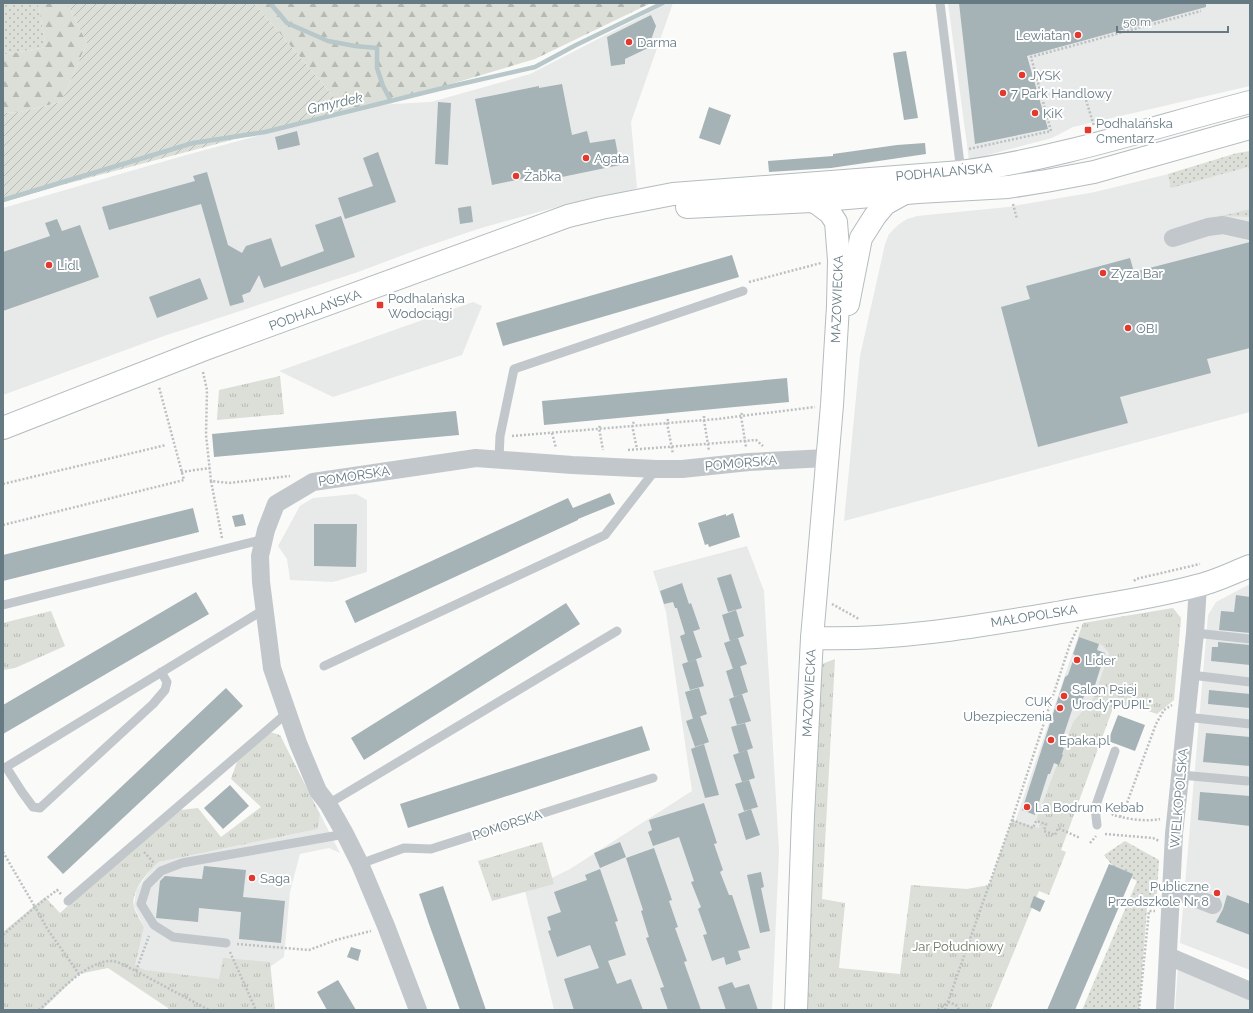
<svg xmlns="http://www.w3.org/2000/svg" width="1253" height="1013" font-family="Raleway,sans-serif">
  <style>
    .built { fill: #e8eae9 }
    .grass { fill: url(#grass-dots) }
    .forest { fill: url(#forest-firs) }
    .park { fill: url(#park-tufts) }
    .garden { fill: url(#garden-furrows) }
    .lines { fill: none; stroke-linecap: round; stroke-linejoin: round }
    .stream { stroke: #b8c7c9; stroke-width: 4.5 }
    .building { fill: #a5b2b6 }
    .secondary-casing { stroke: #b3bcbf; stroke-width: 24 }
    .path { stroke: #bbc0c2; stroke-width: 2.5; stroke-dasharray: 2 2; stroke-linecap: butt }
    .lane { stroke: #c1c7ca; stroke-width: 9 }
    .street { stroke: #c1c7ca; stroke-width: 18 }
    .secondary { stroke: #fff; stroke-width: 22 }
    .poi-dot { fill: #e3382e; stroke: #fff; stroke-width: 1.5 }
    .labels { text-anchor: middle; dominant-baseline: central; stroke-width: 4; stroke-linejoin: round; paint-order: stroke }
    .poi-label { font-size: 13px; fill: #657a83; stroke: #fff; text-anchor: start }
    .street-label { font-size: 13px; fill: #657a83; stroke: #fff }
    .park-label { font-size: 13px; fill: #6c7a64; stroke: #fff }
    .water-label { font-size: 14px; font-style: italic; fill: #60797c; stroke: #fff }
  </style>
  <defs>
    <pattern id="grass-dots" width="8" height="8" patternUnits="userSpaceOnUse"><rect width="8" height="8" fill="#dbdfd7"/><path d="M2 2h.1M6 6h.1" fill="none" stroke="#b5bab4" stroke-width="1.8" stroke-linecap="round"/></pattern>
    <pattern id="forest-firs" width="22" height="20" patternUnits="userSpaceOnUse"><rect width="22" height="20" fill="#dbdfd7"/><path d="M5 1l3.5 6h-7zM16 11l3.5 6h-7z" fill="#b5bab4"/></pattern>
    <pattern id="park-tufts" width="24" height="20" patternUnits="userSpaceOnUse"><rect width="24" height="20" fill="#dbdfd7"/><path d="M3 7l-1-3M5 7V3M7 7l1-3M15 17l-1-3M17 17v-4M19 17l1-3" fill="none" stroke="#b5bab4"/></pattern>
    <pattern id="garden-furrows" width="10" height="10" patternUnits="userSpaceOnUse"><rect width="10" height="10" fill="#dbdfd7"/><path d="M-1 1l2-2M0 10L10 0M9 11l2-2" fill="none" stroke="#b5bab4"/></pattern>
  </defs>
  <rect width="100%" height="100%" fill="#fafaf8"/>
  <!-- built -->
  <g class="built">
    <path d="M668 3H673L631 122 637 188 628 191 557 207 481 228 422 248 358 272 161 337 3 395V208L179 157 335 115 373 105 431 102 530 74Z"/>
    <path d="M948 3H1250V86L1073 127 1052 138 969 160Z"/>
    <path d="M1250 154V412L844 521 860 356 885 244 889 234 898 225 907 219 917 216 1008 207 1095 192Z"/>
    <path d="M473 302 482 306 462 355 333 397 279 371Z"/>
    <path d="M356 494 367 500V572L333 582 290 580 287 559 278 546 300 506 313 498Z"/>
    <path d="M747 546 764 591 779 851 772 1010H554L525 891 570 869 692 791 666 612 653 571Z"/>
    <path d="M1250 584V970L1180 943 1208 615 1216 602Z"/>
    <path d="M1078 637 1102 645 1109 653 1094 697 1073 722 1036 820 1040 824 1024 871 997 875Z"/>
    <path d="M320 814 340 853 329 848 300 854 290 892 284 957 267 969 222 984 145 970 134 965 144 927 134 906 136 891 151 869 159 862 318 829Z"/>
    <path d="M1178 966 1250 997V1010H1175Z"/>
  </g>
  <!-- grass -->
  <g class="grass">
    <path d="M3 3H38L46 47 3 55Z"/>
    <path d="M1250 151V174L1248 167 1171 188 1168 174 1237 153Z"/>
    <path d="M1250 209V217L1221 216Z"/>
    <path d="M1125 841 1159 860 1156 907 1147 908 1139 1010H1082L1137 881 1115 869 1104 855Z"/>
  </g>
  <!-- forest -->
  <g class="forest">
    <path d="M38 3H67L87 43 61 102 20 112 3 113V55L46 47Z"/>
    <path d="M254 3H651L535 59 444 86 345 110Z"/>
  </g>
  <!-- park -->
  <g class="park">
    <path d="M280 376 284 414 217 420 219 390Z"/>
    <path d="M1173 608 1181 618 1174 700 1157 714 1130 705 1113 708 1061 850 1066 852 1049 895 1039 891 990 1010H805L813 818 822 664 835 659 822 899 845 903 839 968 900 974 911 885 967 889 989 885 1012 820 1039 828 1040 824 1036 820 1073 722 1094 697 1109 653 1102 645 1078 637 1083 623Z"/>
    <path d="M51 611 65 646 15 668 3 670V623Z"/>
    <path d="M266 731 280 735 320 814 318 829 159 862C148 871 130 892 134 907 136 914 141 921 144 927L135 965 145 970 219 979 223 958 270 962 275 1010H168V1008L108 968 79 974 42 1010H3V932L45 897 60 913 172 811 198 808 221 837 261 807 231 779 239 756Z"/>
    <path d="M542 842 554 884 492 901 478 861Z"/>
  </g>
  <!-- garden -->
  <path class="garden" d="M67 3H254L345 110 58 186 3 202V113L20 112 61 102 87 43Z"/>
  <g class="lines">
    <!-- stream -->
    <g class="stream">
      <path d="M270 3 287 23 328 41 355 46 377 48V68L383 86 391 101"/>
      <path d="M3 200 193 143 265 132 439 89 535 67 576 45 663 3"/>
    </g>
  </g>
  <!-- building -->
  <g class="building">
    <path d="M959 3H1206V7L1027 56 1048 129 975 144Z"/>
    <path d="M651 15 656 26 648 48 625 59V64L611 66 607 37Z"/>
    <path d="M906 51 918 118 904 120 893 53Z"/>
    <path d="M562 84 572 135 587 131 590 143 615 139 620 165 557 178 556 172 492 185 475 99 539 86V88Z"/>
    <path d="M438 102 451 103 448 165 435 164Z"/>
    <path d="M709 107 731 115 720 145 699 138Z"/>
    <path d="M297 131 300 145 278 150 275 137Z"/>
    <path d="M925 143 926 154 831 168 769 172 768 161 833 156V154L897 145Z"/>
    <path d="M378 152 396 202 345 219 338 198 373 186 363 158Z"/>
    <path d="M207 172 228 245 242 253 246 246 271 238 281 267 324 251 315 225 341 216 355 257 264 288 259 275 250 292 242 295 244 302 230 306 201 204 109 230 102 207 195 181 193 176Z"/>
    <path d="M471 206 473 222 460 224 458 208Z"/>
    <path d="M57 219 62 231 80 225 99 277 3 311V252L50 236 45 223Z"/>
    <path d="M1250 242V348L1207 359 1211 373 1120 397 1128 423 1038 447 1001 307 1030 299 1026 286 1130 258 1134 272Z"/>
    <path d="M732 255 739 277 503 346 496 323Z"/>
    <path d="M200 278 208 299 157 318 149 297Z"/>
    <path d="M787 378 789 402 544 425 542 401Z"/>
    <path d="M456 411 459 435 214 457 212 434Z"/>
    <path d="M610 493 615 504 578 519V520L355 623 345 601 568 498 573 508Z"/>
    <path d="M193 508 199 532 3 581V555Z"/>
    <path d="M733 513 740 537 709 547 708 544 705 545 698 523 726 514V516Z"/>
    <path d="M243 514 246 525 235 527 232 516Z"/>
    <path d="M314 524H357L356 567 314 566Z"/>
    <path d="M731 574 742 608 728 612 717 578Z"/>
    <path d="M682 583 689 604 691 603 700 629 688 633 693 631 702 657 688 662 680 636 685 634 677 608H675L673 602 664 604 660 591Z"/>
    <path d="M196 592 209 614 3 734V705Z"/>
    <path d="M1236 595 1250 597V633L1219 630 1221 611 1234 612Z"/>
    <path d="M566 603 580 624 364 760 351 738Z"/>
    <path d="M736 610 744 636 730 641 722 615Z"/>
    <path d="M1079 637 1099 644 1097 650 1105 653 1092 695 1085 693 1081 705 1076 704 1075 708 1073 707 1060 746 1064 748 1062 754 1063 755 1059 765 1054 763 1050 774H1048L1035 815 1022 810 1065 677 1068 675 1075 655 1073 654Z"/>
    <path d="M738 638 747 664 733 669 724 643Z"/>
    <path d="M1218 642 1250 645V665L1211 661 1212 647H1218Z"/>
    <path d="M696 659 704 686 690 690 682 664Z"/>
    <path d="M740 666 748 692 734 697 726 671Z"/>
    <path d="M226 688 243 706 63 874 47 857Z"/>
    <path d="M699 688 707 714 693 719 685 692Z"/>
    <path d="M1209 690 1250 694V708L1208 704Z"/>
    <path d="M742 694 751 721 737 725 729 699Z"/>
    <path d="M1118 715 1145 725 1135 751 1108 741Z"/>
    <path d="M700 716 709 742 695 747 686 721Z"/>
    <path d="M745 723 753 748 739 753 731 727Z"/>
    <path d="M642 726 650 750 408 828 400 804Z"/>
    <path d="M1206 733 1250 737V766L1203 762Z"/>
    <path d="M704 744 719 795 705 798 691 749Z"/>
    <path d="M747 750 755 778 742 782 733 755Z"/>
    <path d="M749 780 758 807 744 811 735 784Z"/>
    <path d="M230 785 249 806 223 829 204 808Z"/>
    <path d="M1200 792 1250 796V826L1198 820Z"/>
    <path d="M704 803 717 843 714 844 723 870 720 872 729 895H732L750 948 738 951 741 960 726 965 724 957 712 961 703 935 707 934 698 909 701 907 691 882 694 881 679 837 653 846 648 832 652 830 649 820Z"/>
    <path d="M751 809 760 835 746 840 738 814Z"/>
    <path d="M620 842 626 857 600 868 594 853Z"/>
    <path d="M654 848 672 900 669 901 678 927 675 928 687 961 684 962 701 1010H668L660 988 664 987 646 938 649 937 641 911 643 910 626 858Z"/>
    <path d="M1109 864 1133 874 1075 1010H1047Z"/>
    <path d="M204 866 246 870 243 897 285 901 281 943 239 939 241 912 199 908 198 922 156 918 160 881 165 876 202 879Z"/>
    <path d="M600 869 618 921 615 922 626 955 608 961 617 984 631 979 643 1010H574L564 979 599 968 590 945 557 957 548 931 551 930 547 917 561 912 554 892 587 880 585 875Z"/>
    <path d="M761 872 764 887 761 888 770 931 760 933 747 875Z"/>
    <path d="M443 886 466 952 486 1010H460L429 924 419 894Z"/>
    <path d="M1227 895 1250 904V935L1216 922 1223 909Z"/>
    <path d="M1034 896 1045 901 1040 912 1030 907Z"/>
    <path d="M351 947 361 950 358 961 347 957Z"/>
    <path d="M338 980 356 1010H327L317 992Z"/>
    <path d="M732 982 735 988 749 984 758 1010H726L718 987Z"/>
  </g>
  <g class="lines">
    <defs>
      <g id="secondary">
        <path d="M687 207 812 201 918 192 1008 187 1046 181 1094 172 1250 128"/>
        <path d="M848 304 861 238 875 216 885 204 903 194"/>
        <path d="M3 428 205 349 568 216 601 208 673 194 961 172C1060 158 1154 127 1250 102"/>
        <path d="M812 638C896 641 980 626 1062 612 1107 604 1152 598 1196 586 1215 582 1232 573 1250 566"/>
        <path d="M796 1010 803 816 812 638 832 405 838 306 839 260 836 222 830 213 818 204 812 201"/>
      </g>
    </defs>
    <!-- secondary casing -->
    <use href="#secondary" class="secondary-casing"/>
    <!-- path -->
    <g class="path">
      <path d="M1086 100 1094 126"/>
      <path d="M969 149 1051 131 1031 57 1201 11"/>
      <path d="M1013 204 1017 219"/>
      <path d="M749 282 821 263"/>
      <path d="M203 372 207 390 206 435 211 481 229 483 290 476"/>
      <path d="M742 413 741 416 746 447"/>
      <path d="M704 416V420L709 451"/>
      <path d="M668 419 667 423 673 454"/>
      <path d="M634 422 632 425 637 449"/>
      <path d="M600 426 599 428 603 450"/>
      <path d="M552 433 556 448"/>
      <path d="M512 436 717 419 815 407"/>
      <path d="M628 450 756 440 763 446"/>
      <path d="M181 472 210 468"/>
      <path d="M211 481 222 538"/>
      <path d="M3 484 166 445"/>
      <path d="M3 525 184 480 159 387"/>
      <path d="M1134 581 1136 579 1200 564"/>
      <path d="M832 604 859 619"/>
      <path d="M1109 806 1113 815C1127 819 1146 822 1160 819"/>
      <path d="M1120 817 1127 803 1156 724 1164 710 1172 705"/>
      <path d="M1012 820 1033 828 1036 821 1046 824 1044 831 1055 835 1058 828 1080 838"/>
      <path d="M1105 834 1153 838 1159 841"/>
      <path d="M1090 843 1096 836"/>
      <path d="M3 852 35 907 3 935"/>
      <path d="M144 852 154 863"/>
      <path d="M61 894 57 890 35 907 48 930 79 974"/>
      <path d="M237 944 309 950 336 940 371 931"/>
      <path d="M230 952 256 1010"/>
      <path d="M136 971 209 1010"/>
      <path d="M948 1002 956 1005 959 1010"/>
      <path d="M39 1010C56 995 88 959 113 961 120 962 129 968 136 971L149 936"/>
      <path d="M938 1010 947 1003"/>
      <path d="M945 1010 1012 820 1070 644 1078 627"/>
      <path d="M1139 1010 1149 911H1155"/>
    </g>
    <!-- lane -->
    <g class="lane">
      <path d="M940 3 961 172"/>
      <path d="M499 459 500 436 514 369 743 291"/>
      <path d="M3 605 264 539"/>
      <path d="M1195 633 1250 639"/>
      <path d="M324 666 605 535 656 469"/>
      <path d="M161 672 167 682 165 690 153 704 40 808 33 807 22 792 6 767 11 764 265 609"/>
      <path d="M1191 675 1250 682"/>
      <path d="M1186 717 1250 724"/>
      <path d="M1181 775 1247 781"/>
      <path d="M328 804 617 631"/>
      <path d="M1097 825 1095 808 1115 751"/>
      <path d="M360 864 404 848 431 849 653 778"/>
      <path d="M68 901 287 713"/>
      <path d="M226 943 173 937 154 925 141 904 147 885 161 871 182 863 345 834"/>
    </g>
    <!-- street -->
    <g class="street">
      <path d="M1173 238 1208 227 1223 225 1250 231"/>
      <path d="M1172 889 1213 905"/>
      <path d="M1168 956 1250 991"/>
      <path d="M418 1010 386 926 360 864 345 834 328 804 318 791 298 743 272 668 261 582 260 556 266 530 276 504 313 482 476 458 572 465 656 469H682L749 462 827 458"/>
      <path d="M1165 1010 1174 834 1195 633 1198 586"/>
    </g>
    <!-- secondary -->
    <use href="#secondary" class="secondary"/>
  </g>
  <!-- markers -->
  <g class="poi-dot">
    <circle cx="1078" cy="35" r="4"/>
    <circle cx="629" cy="42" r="4"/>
    <circle cx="1022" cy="75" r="4"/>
    <circle cx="1003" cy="93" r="4"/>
    <circle cx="1035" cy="113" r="4"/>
    <rect x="1084" y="126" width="8" height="8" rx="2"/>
    <circle cx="586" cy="158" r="4"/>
    <circle cx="516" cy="176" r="4"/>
    <circle cx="49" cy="265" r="4"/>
    <circle cx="1103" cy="273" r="4"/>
    <rect x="376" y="301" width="8" height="8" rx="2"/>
    <circle cx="1128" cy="328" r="4"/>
    <circle cx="1077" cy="660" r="4"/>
    <circle cx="1064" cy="696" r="4"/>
    <circle cx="1060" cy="708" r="4"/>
    <circle cx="1051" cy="740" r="4"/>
    <circle cx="1027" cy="807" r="4"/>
    <circle cx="252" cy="878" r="4"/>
    <circle cx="1217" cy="893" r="4"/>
  </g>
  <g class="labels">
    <!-- poi labels -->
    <g class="poi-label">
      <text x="1070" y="35" text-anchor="end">Lewiatan</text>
      <text x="637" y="42">Darma</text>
      <text x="1030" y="75">JYSK</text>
      <text x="1011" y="93">7 Park Handlowy</text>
      <text x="1043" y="113">KiK</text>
      <text x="1096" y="123">Podhalańska<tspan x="1096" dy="15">Cmentarz</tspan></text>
      <text x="594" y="158">Agata</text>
      <text x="524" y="176">Żabka</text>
      <text x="57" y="265">Lidl</text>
      <text x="1111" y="273">Zyza Bar</text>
      <text x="388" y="298">Podhalańska<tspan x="388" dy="15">Wodociągi</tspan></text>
      <text x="1136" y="328">OBI</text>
      <text x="1085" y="660">Lider</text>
      <text x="1072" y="689">Salon Psiej<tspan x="1072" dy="15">Urody"PUPIL"</tspan></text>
      <text x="1052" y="701" text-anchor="end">CUK<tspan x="1052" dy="15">Ubezpieczenia</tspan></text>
      <text x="1059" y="740">Epaka.pl</text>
      <text x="1035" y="807">La Bodrum Kebab</text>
      <text x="260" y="878">Saga</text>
      <text x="1209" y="886" text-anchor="end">Publiczne<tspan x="1209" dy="15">Przedszkole Nr 8</tspan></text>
    </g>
    <!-- street labels -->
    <g class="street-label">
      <text transform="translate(944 172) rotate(-5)">PODHALAŃSKA</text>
      <text transform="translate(837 299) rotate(-88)">MAZOWIECKA</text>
      <text transform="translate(315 310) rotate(-20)">PODHALAŃSKA</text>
      <text transform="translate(741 463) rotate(-5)">POMORSKA</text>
      <text transform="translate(354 476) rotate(-9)">POMORSKA</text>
      <text transform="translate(1034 616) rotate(-9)">MAŁOPOLSKA</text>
      <text transform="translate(809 693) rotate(-87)">MAZOWIECKA</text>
      <text transform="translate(1179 798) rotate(-85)">WIELKOPOLSKA</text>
      <text transform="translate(507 825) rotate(-18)">POMORSKA</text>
    </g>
    <!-- park labels -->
    <g class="park-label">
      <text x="958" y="946">Jar Południowy</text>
    </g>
    <!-- water labels -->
    <g class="water-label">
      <text transform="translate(335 103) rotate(-13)">Gmyrdek</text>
    </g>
  </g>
  <!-- border -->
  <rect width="1253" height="1013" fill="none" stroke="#657a83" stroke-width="8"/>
  <!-- scale -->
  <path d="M1117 26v6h111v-6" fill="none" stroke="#657a83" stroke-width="2"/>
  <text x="1123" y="26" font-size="12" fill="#657a83" stroke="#ffffff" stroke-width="3" paint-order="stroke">50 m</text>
</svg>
